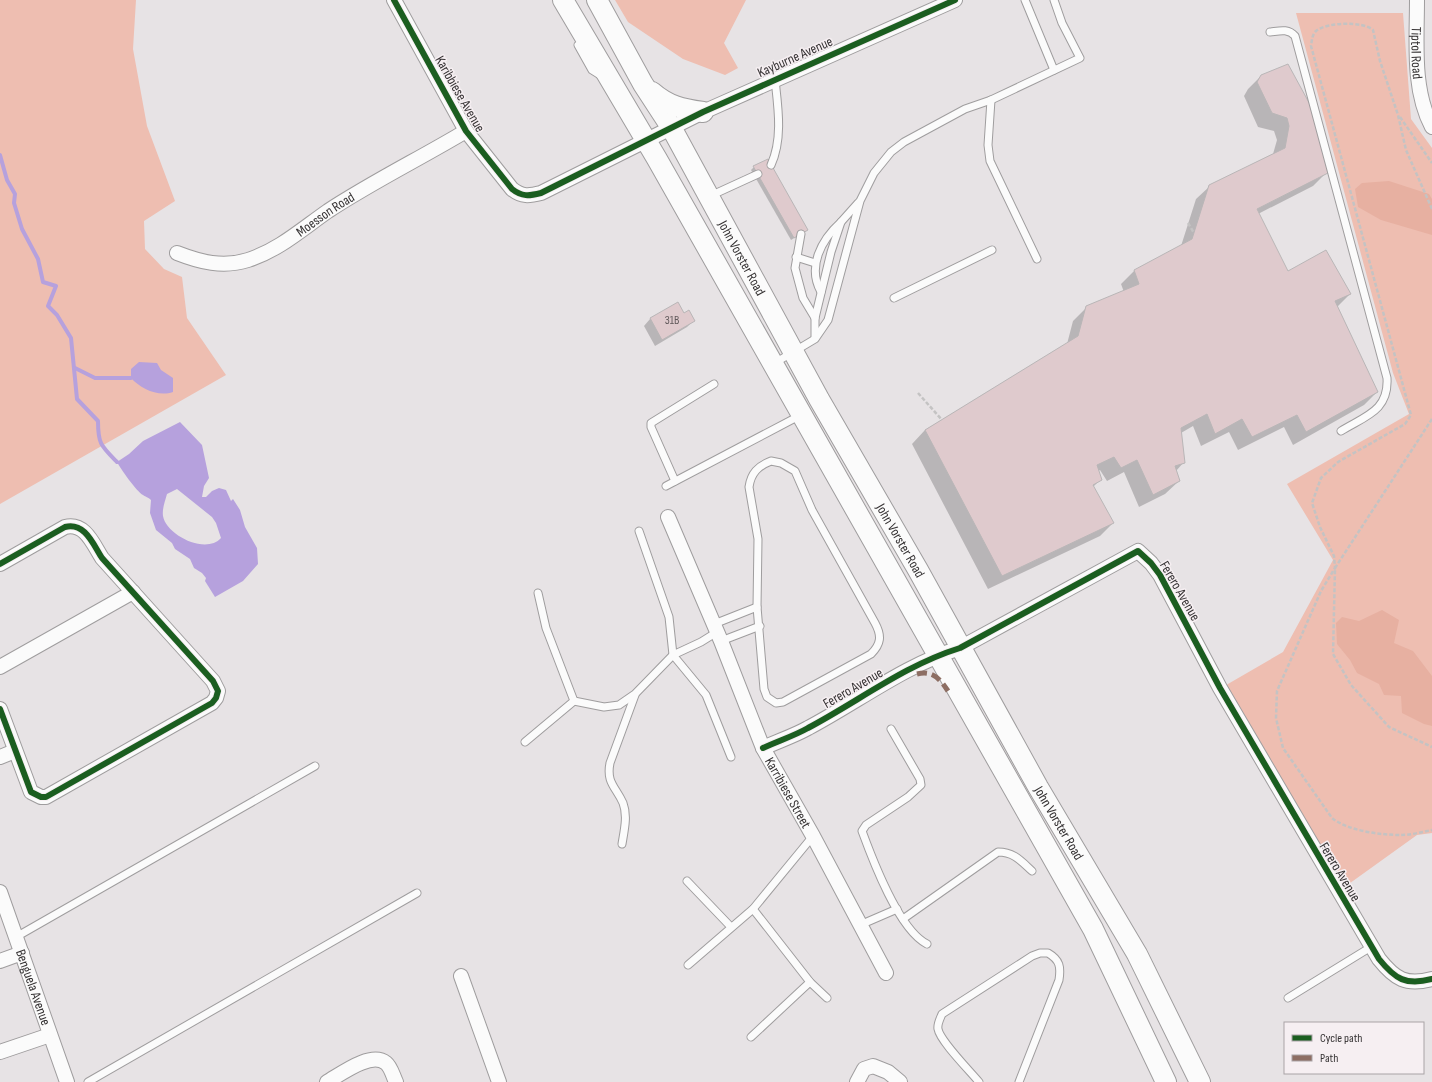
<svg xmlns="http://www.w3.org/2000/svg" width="1432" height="1082" font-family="'Sofia Sans Condensed',sans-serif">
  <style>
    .green { fill: #eebeb1 }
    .forest { fill: #e7b0a1 }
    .water { fill: #b6a1dd; fill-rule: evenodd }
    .shadow { fill: #0003 }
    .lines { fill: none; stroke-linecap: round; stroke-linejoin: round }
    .stream { stroke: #b6a1dd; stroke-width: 4 }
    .building { fill: #dfcacd; stroke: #b9b6b7 }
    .lane-casing { stroke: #9f9d9e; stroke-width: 9 }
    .street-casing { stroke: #9f9d9e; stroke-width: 16 }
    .secondary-casing { stroke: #9f9d9e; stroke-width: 22 }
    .path { stroke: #c4c3c3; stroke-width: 2.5; stroke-dasharray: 4 2; stroke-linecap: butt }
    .lane { stroke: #fbfbfb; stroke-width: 7 }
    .street { stroke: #fbfbfb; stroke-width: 14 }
    .secondary { stroke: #fbfbfb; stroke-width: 20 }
    .quiet { stroke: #8d6e63; stroke-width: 5; stroke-dasharray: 10 5; stroke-linecap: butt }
    .cycleway-casing { stroke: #f6eff2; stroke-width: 8 }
    .cycleway { stroke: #1b5e20; stroke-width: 6 }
    .labels { text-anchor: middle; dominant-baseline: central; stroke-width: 3; stroke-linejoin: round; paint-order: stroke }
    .number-label { font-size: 12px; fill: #60585a }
    .street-label { font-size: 14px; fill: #353233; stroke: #f6eff2 }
  </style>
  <rect width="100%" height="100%" fill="#e7e3e5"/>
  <!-- green -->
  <g class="green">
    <path d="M0 0H136L133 49 147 126 175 201 144 221 145 249 164 269 182 277 187 318 226 375 0 504Z"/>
    <path d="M615 0H746L724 43 738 68 725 75 683 59 628 22Z"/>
    <path d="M1296 13H1403L1411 119 1432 148V833L1417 835 1339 891 1221 688 1283 652 1333 560 1287 484 1409 414 1393 373Z"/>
  </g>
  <!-- forest -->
  <g class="forest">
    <path d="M1389 181 1429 194 1432 199V235L1381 220 1358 207 1355 189 1362 183Z"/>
    <path d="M1382 610 1399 620 1394 643 1413 651 1432 676V726L1424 724 1402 713 1401 696 1384 695 1379 684 1357 673 1350 660 1337 644 1336 623 1342 617 1359 621Z"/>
  </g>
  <!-- water -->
  <g class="water">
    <path d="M139 362 157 363 161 370 173 378V392C158 397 141 389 131 378V369Z"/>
    <path d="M180 422 202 445 209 478 204 486 202 497H206L212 491 219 488 226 490 231 501 233 499 240 510 245 527 257 548 258 564 243 581 215 597 205 581 206 578 202 573 194 568 190 559 175 549 172 543 156 530 150 513 151 500C148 497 146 497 143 495 137 492 120 468 117 462L129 454 143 441ZM177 489 212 517 216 523 221 538C206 555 166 535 163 516 162 509 165 501 167 494Z"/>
  </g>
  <!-- shadow -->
  <g class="shadow">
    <path d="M1262 75 1327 172 1313 186 1258 214 1288 272 1350 294 1337 307 1377 392 1364 405 1293 445 1284 427 1238 450 1229 432 1201 446 1193 426 1181 433 1184 462 1176 471 1179 481 1165 494 1139 507 1124 472 1107 481 1100 470 1098 471 1101 479 1093 487 1113 523 1100 536 988 589 912 444 925 430 1067 344 1073 321 1087 307 1124 292 1121 284 1134 271 1181 246 1196 199 1210 186 1273 154 1277 140 1274 131 1258 127 1244 96 1248 89Z"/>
    <path d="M754 167 804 232 791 240 751 170Z"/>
    <path d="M678 303 684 314 693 321 687 327 655 346 644 326 650 319Z"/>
  </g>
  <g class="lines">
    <!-- stream -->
    <g class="stream">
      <path d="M0 155 7 180 15 194 14 203 22 229 38 259 43 282 56 286 48 306 57 315 71 338 77 399 98 421C98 444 101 446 117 462"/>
      <path d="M75 368 95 378H131"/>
    </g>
  </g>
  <!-- building -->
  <g class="building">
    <path d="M1288 64 1313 110 1328 173 1257 209 1288 271 1326 250 1351 294 1335 301 1378 392 1306 432 1297 415 1252 437 1242 419 1215 434 1207 414 1181 428 1185 463 1175 466 1180 481 1153 495 1137 460 1121 468 1114 457 1097 465 1102 480 1093 485 1114 523 1002 576 925 430 1078 336 1086 306 1139 284 1134 270 1192 239 1209 185 1285 148 1289 126 1287 118 1272 113 1257 82 1261 75Z"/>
    <path d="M768 159 808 230 794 238 753 166Z"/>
    <path d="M678 302 684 313 689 310 695 321 662 340 650 318Z"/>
  </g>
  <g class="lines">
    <defs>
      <g id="lane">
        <path d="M1025 0 1054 70"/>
        <path d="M1270 32C1279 31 1288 28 1295 36L1387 378C1389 411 1365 416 1341 431"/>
        <path d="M578 45 592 70 600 75"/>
        <path d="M991 100 988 145 990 161 1037 259"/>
        <path d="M771 165C783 139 778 107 775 80"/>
        <path d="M710 196 758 174"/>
        <path d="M801 234 795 268 803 298 815 318"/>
        <path d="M796 257 815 263"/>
        <path d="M821 292C807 267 821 240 841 222"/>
        <path d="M894 298 992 250"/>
        <path d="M815 338V318L831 252 841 222 858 203"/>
        <path d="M773 364 815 339 828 320 860 201 874 173 891 152 904 142 965 109 991 100 1080 58 1062 23 1054 0"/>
        <path d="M771 461 781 463 795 471 812 510 875 623C882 636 881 644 871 654L783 702 776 703 767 697 764 689 757 607 758 539 749 487C751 473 758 466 771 461Z"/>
        <path d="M675 481 651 427V423L714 384"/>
        <path d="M666 486 801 415"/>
        <path d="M639 531 669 617 673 655 706 695 731 757"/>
        <path d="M714 624 757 607"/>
        <path d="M721 641 760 626"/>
        <path d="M574 701 604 707 619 705 635 694 673 655 701 642 717 632"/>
        <path d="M891 729 920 779 921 785 908 797 866 825 862 831C873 861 899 930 927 944"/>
        <path d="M525 742 574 701 546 628 538 593"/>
        <path d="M622 844C624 831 628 816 623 803 616 787 606 783 610 763L635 695"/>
        <path d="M687 881 731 927"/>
        <path d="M753 909 810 982 827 998"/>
        <path d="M903 919 998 852C1014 852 1021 861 1032 871"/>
        <path d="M860 925 897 909"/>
        <path d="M16 937 315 766"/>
        <path d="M688 965 753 909 813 836"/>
        <path d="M1288 998 1371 947"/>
        <path d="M751 1037 810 982"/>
        <path d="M88 1082 417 893"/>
        <path d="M979 1082C970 1071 940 1041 938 1029 937 1024 940 1019 942 1014L1032 956 1040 953H1048C1060 960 1061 967 1059 980L1019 1082"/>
      </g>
      <g id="street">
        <path d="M394 0 466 131 512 189C522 197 529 196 541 193L703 112 955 0"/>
        <path id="s1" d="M1417 0C1417 42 1412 89 1432 127"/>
        <path id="s2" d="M177 253C200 262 223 268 248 260 279 250 302 229 328 211 372 182 421 158 466 131"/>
        <path id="s3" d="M668 517 721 641 763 748 813 836 886 973"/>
        <path d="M0 564 65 527C85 522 93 544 102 558L213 681 218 691 216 698 212 703 46 797H41L31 792 0 709"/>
        <path d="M0 667 133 592"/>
        <path d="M763 748C778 741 794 736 808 728 859 701 905 665 960 648L1138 551 1151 563 1160 575 1220 688 1379 959C1395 979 1406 986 1432 979"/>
        <path d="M0 757 15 751"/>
        <path id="s4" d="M0 892 67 1082"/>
        <path d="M0 961 22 953"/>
        <path d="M461 976 499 1082"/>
        <path d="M0 1052 50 1035"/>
        <path d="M327 1082C341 1074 371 1051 386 1063 391 1067 393 1076 396 1082"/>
        <path d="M857 1082 864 1069 873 1066 888 1072 900 1082"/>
      </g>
      <g id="secondary">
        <path d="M563 0 657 159 1093 929 1166 1082"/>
        <path id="s5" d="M597 0 643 84 671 127 819 399 918 570 1038 787 1137 954 1200 1082"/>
        <path d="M652 92C668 106 682 109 703 112"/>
      </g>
    </defs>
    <!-- lane casing -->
    <use href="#lane" class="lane-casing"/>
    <!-- street casing -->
    <use href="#street" class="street-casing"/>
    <!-- secondary casing -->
    <use href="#secondary" class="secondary-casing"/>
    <!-- path -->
    <g class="path">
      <path d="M1400 117 1432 163"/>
      <path d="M1432 209 1406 150 1398 115 1380 61 1373 30C1363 21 1327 22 1316 31 1312 35 1312 40 1311 46L1411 415 1405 424 1338 462 1321 478 1312 503 1320 527 1334 556 1335 568 1321 591 1277 691 1276 718 1283 748 1332 818C1348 831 1381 835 1401 835 1411 835 1422 832 1432 830"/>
      <path d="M1188 223 1194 233"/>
      <path d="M918 393 942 420"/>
      <path d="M1432 419 1335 568 1333 654 1351 685 1389 727 1432 747"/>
    </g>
    <!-- lane -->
    <use href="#lane" class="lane"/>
    <!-- street -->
    <use href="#street" class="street"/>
    <!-- secondary -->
    <use href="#secondary" class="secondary"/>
    <!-- quiet -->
    <path class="quiet" d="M917 674C933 670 940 679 948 691"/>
    <defs>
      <g id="cycleway">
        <path d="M394 0 466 131 512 189C522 197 529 196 541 193L703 112 955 0"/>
        <path d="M0 564 65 527C85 522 93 544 102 558L213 681 218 691 216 698 212 703 46 797H41L31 792 0 709"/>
        <path d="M763 748C778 741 794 736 808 728 859 701 905 665 960 648L1138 551 1151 563 1160 575 1220 688 1379 959C1395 979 1406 986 1432 979"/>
      </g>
    </defs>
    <!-- cycleway casing -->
    <use href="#cycleway" class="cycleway-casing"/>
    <!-- cycleway -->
    <use href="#cycleway" class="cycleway"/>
  </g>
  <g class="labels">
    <!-- number labels -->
    <g class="number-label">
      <text x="672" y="320">31B</text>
    </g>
    <!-- street labels -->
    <g class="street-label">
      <text stroke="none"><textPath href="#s1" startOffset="53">Tiptol Road</textPath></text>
      <text transform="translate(795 57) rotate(-24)">Kayburne Avenue</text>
      <text transform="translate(460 94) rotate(60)">Karibbiese Avenue</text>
      <text stroke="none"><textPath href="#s2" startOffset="163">Moesson Road</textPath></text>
      <text stroke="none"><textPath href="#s5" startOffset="296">John Vorster Road</textPath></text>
      <text stroke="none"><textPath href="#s5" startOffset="620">John Vorster Road</textPath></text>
      <text transform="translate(1180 591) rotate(60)">Ferero Avenue</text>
      <text transform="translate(853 688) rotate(-30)">Ferero Avenue</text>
      <text stroke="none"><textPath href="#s3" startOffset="301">Karribiese Street</textPath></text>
      <text stroke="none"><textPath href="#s5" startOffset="944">John Vorster Road</textPath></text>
      <text transform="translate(1340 872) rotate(59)">Ferero Avenue</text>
      <text stroke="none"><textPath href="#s4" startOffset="101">Benguela Avenue</textPath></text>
    </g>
  </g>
  <!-- legend -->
  <rect x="1284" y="1022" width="140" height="52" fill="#f6eff2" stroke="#a9a3a6"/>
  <rect x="1292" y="1035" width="20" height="6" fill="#1b5e20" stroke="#a9a3a6"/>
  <text x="1320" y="1042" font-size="12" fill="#353233">Cycle path</text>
  <rect x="1292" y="1055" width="20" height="6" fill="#8d6e63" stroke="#a9a3a6"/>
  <text x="1320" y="1062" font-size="12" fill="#353233">Path</text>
</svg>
